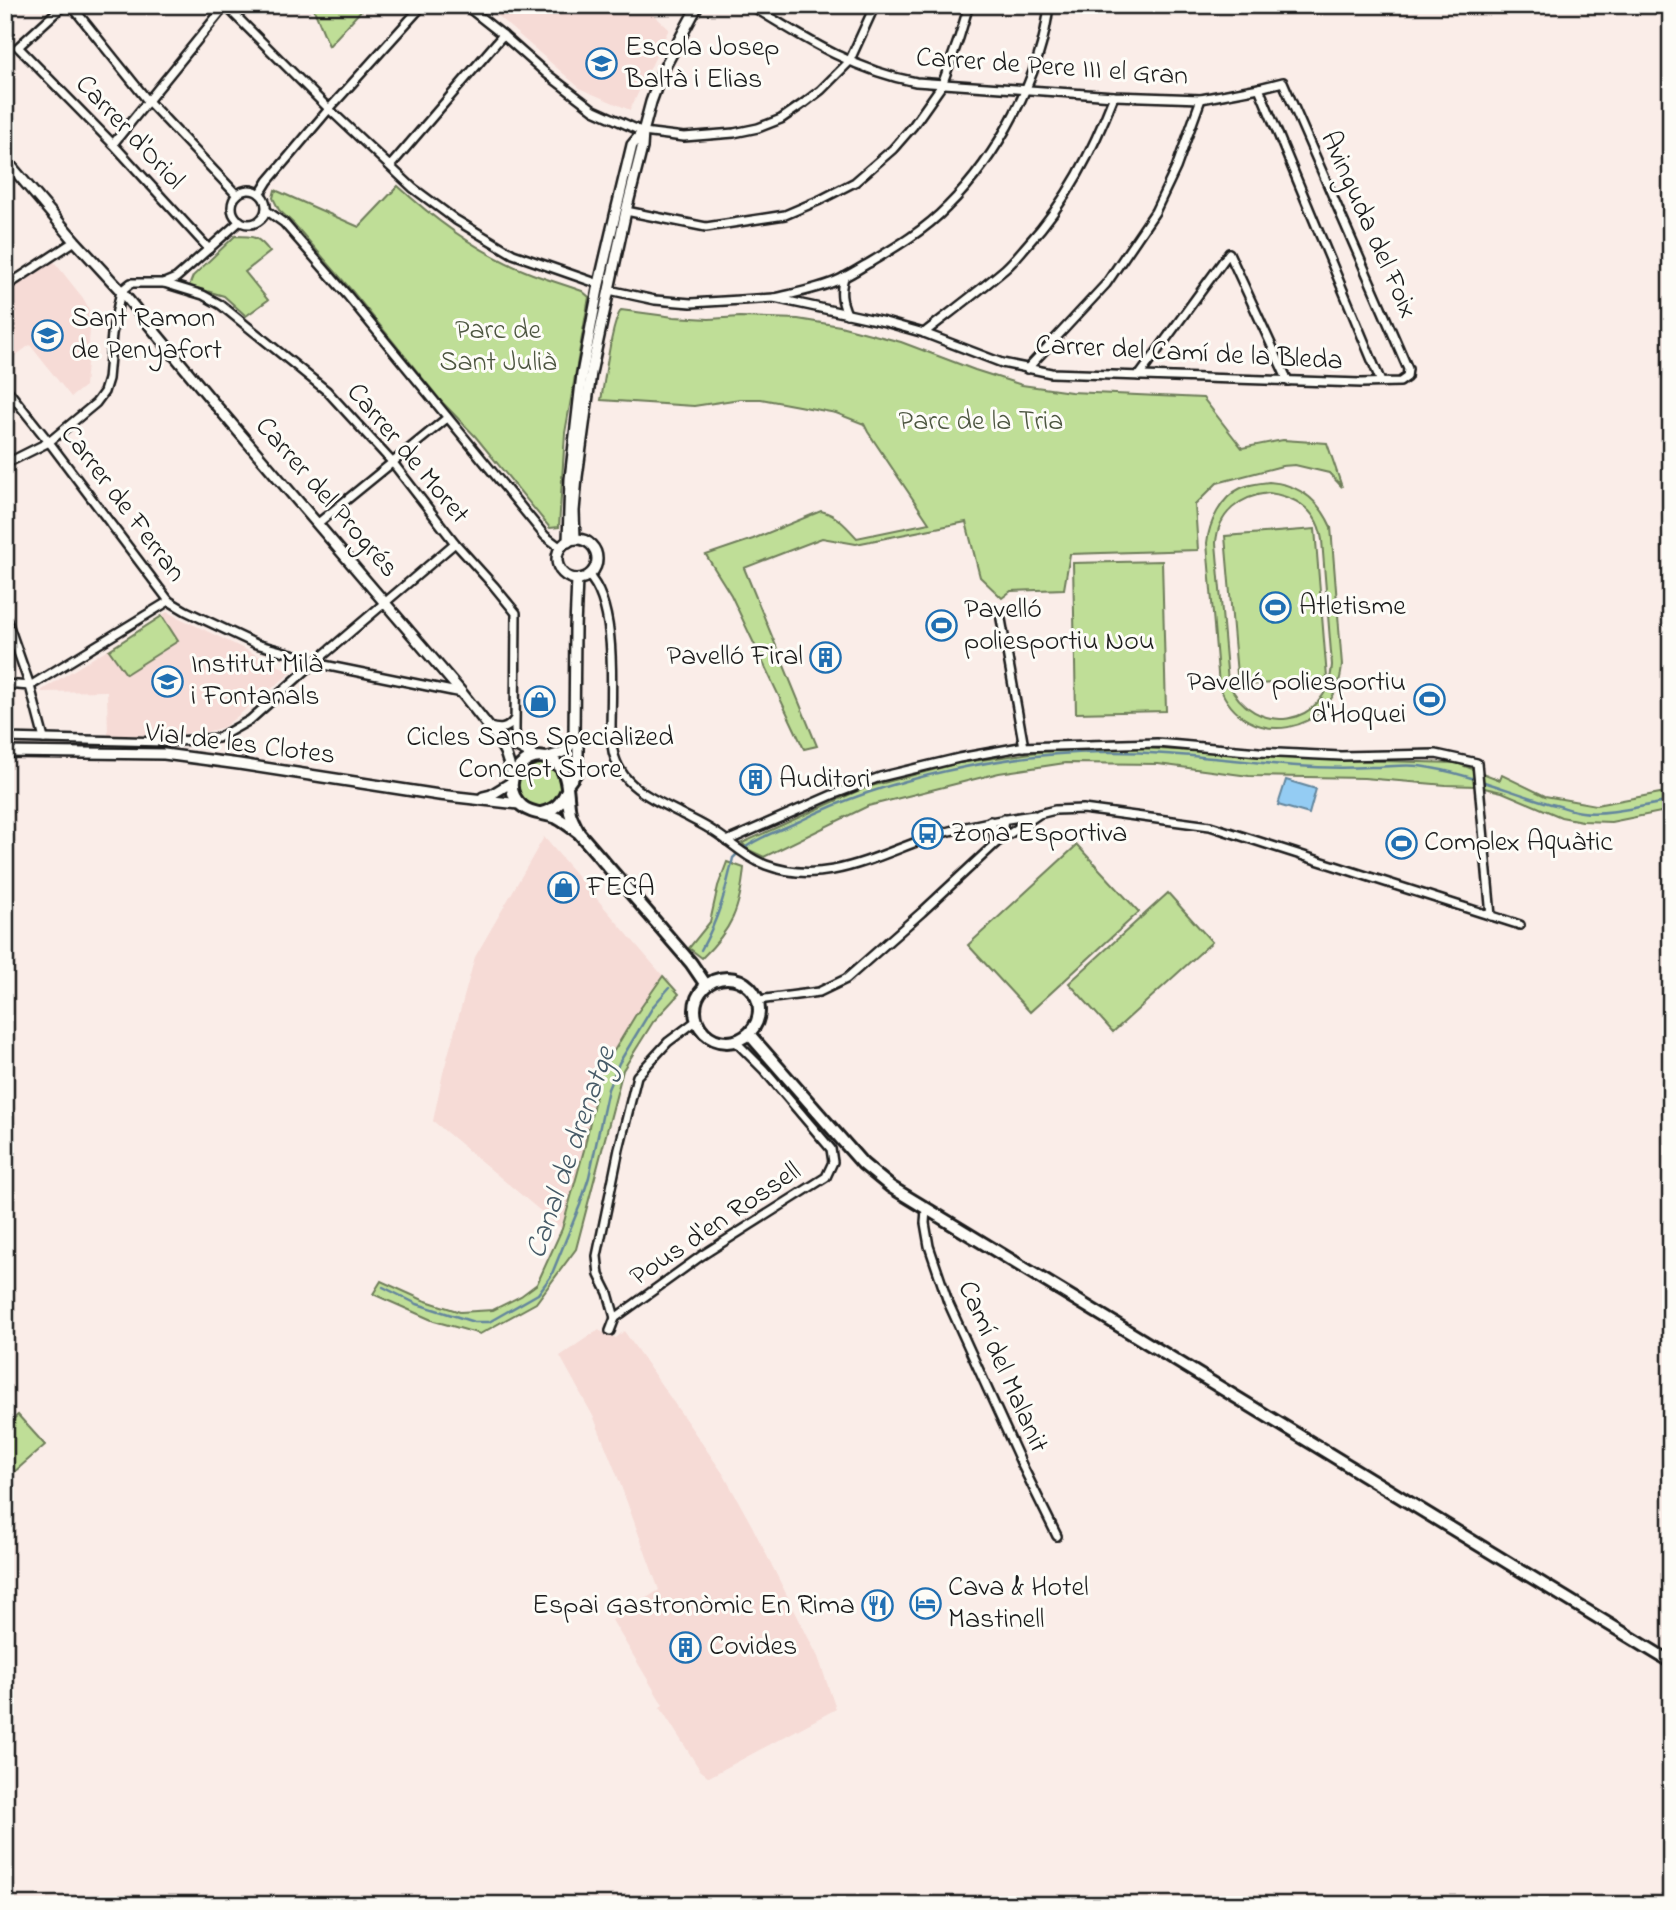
<svg xmlns="http://www.w3.org/2000/svg" width="1676" height="1910" font-family="'Indie Flower',sans-serif">
  <style>
    .built { fill: #f6dbd6 }
    .green { fill: #bfde97; stroke: #6e7d5a; stroke-width: 2; fill-rule: evenodd }
    .water { fill: #94ccf3; stroke: #64869d; stroke-width: 2 }
    .lines { fill: none; stroke-linecap: round; stroke-linejoin: round }
    .stream { stroke: #64869d; stroke-width: 2.5 }
    .minor-casing { stroke: #1c1c1c; stroke-width: 12 }
    .tertiary-casing { stroke: #1c1c1c; stroke-width: 14 }
    .secondary-casing { stroke: #1c1c1c; stroke-width: 16 }
    .minor { stroke: #fdfcf7; stroke-width: 7 }
    .tertiary { stroke: #fdfcf7; stroke-width: 9 }
    .secondary { stroke: #fdfcf7; stroke-width: 10 }
    .labels { text-anchor: middle; dominant-baseline: central; stroke-width: 6; stroke-linejoin: round; paint-order: stroke }
    .poi-label { font-size: 28px; fill: #1c1c1c; stroke: #fdfcf7; text-anchor: start }
    .street-label { font-size: 28px; fill: #1c1c1c; stroke: #fdfcf7 }
    .park-label { font-size: 28px; fill: #4d5641; stroke: #fdfcf7 }
    .water-label { font-size: 30px; font-style: italic; fill: #465a67; stroke: #fdfcf7 }
  </style>
  <rect width="100%" height="100%" fill="#faede8"/>
  <filter id="ink" filterUnits="userSpaceOnUse"><feTurbulence type="fractalNoise" baseFrequency=".0143" numOctaves="2"/><feDisplacementMap in="SourceGraphic" scale="14" xChannelSelector="R" yChannelSelector="G"/><feConvolveMatrix kernelMatrix="1 2 1 2 8 2 1 2 1" color-interpolation-filters="sRGB"/></filter>
  <g filter="url(#ink)">
    <!-- built -->
    <g class="built">
      <path d="M485 5H643L669 29 630 110 581 89Z"/>
      <path d="M52 259 83 298 88 307 91 319 85 386 71 397 30 345 5 363V292Z"/>
      <path d="M167 612 292 672 224 727 203 733 108 736 107 691 42 692V690Z"/>
      <path d="M544 837 663 976 635 1016 600 1074 584 1150 562 1229 433 1121 443 1073 475 957Z"/>
      <path d="M598 1330 616 1338 624 1331 724 1475 752 1526 818 1657 836 1709 709 1777 700 1770 660 1707 663 1705 612 1620 659 1590 617 1475 594 1418 560 1356Z"/>
    </g>
    <!-- green -->
    <g class="green">
      <path d="M312 5H366L329 46Z"/>
      <path d="M398 186C435 220 478 252 525 271 544 279 563 284 582 291L589 297 565 433 559 527 550 528 475 436 441 401 352 291 294 224 279 210 273 198 275 190 359 227Z"/>
      <path d="M235 236C254 236 258 236 270 252L245 272 268 300 246 316 224 296 189 286 193 276Z"/>
      <path d="M621 310 674 317 709 319 740 317 798 319 840 326 901 342 975 370 1022 385 1071 392 1203 398 1242 448 1283 440 1327 443 1342 487 1329 473 1295 465 1282 466 1217 483 1195 505 1198 550 1070 554 1064 589 1011 591 1002 598 980 577 966 522 856 544 822 538 744 568 817 746 804 749 731 595 706 555 753 539 821 511C837 515 846 526 857 538L929 523 868 432 864 424 836 413 761 399H740L694 406 601 400C605 380 611 324 621 310Z"/>
      <path d="M1269 482C1298 484 1319 500 1331 527L1342 665C1337 736 1244 753 1219 685L1207 543C1209 523 1221 497 1241 488 1249 484 1260 483 1269 482ZM1269 493C1297 497 1318 511 1322 540L1332 665C1328 729 1253 738 1228 682L1216 543C1218 513 1240 496 1269 493Z"/>
      <path d="M1315 529 1327 678 1238 686 1225 536Z"/>
      <path d="M1162 561 1166 711 1076 713 1073 563Z"/>
      <path d="M162 616 178 641 126 674 109 650Z"/>
      <path d="M1126 747 1344 760 1457 763 1500 780 1502 775 1545 796 1596 805 1671 791V810L1611 822 1582 821 1561 817 1502 792 1475 786 1446 785 1364 778 1249 776 1158 764 1065 763 999 773 868 806 764 857 749 850 742 843 864 788 959 763 1038 752Z"/>
      <circle cx="539" cy="785" r="22"/>
      <path d="M1077 845 1139 912 1030 1012 968 945Z"/>
      <path d="M727 862 744 868C740 909 732 929 702 958L689 948 710 922 718 886Z"/>
      <path d="M1168 893 1212 942 1113 1032 1069 983Z"/>
      <path d="M663 976 679 994 653 1022 623 1070 576 1249 536 1303 480 1334 434 1321 373 1294 381 1281 423 1300 460 1312 493 1310 521 1296 537 1284 562 1229 584 1150 600 1074 635 1016Z"/>
      <path d="M18 1415 45 1445 5 1480V1426Z"/>
    </g>
    <!-- water -->
    <path class="water" d="M1286 780 1316 789 1309 814 1278 805Z"/>
    <g class="lines">
      <!-- stream -->
      <g class="stream">
        <path d="M743 849C760 836 781 830 800 821 885 778 1007 753 1102 752 1168 751 1232 761 1297 766 1322 768 1347 768 1371 767 1387 767 1404 764 1419 766 1465 772 1507 791 1551 804 1561 806 1572 811 1582 812 1606 816 1646 805 1671 801"/>
        <path d="M701 950C719 918 725 893 733 858L738 853"/>
        <path d="M383 1287 417 1304 474 1322H489L538 1294 551 1276 580 1205 589 1177 608 1089 619 1063 654 1005 669 988"/>
      </g>
      <defs>
        <g id="minor">
          <path d="M64 5 18 47 113 144 209 249"/>
          <path d="M71 5 148 101 237 195"/>
          <path d="M225 5 329 109 413 188 456 220 513 254 599 284"/>
          <path d="M465 5 503 35 547 74 594 110 643 132 684 137 734 133 758 128 781 119 804 103 821 90 849 62 875 5"/>
          <path d="M1259 88 1381 382"/>
          <path d="M113 144 226 5"/>
          <path d="M391 165 503 35"/>
          <circle cx="249" cy="207" r="17"/>
          <path d="M260 194 268 181 329 109 423 5"/>
          <path d="M266 210 284 223 348 296 545 536 561 548"/>
          <path d="M626 211 706 227 785 215 820 200 855 182 893 149 913 126 942 85 959 38 969 5"/>
          <path d="M844 277C840 292 841 300 847 314"/>
          <path d="M164 283 203 295 221 305 327 391 393 463 455 543 494 586 516 613 515 730 516 739 523 750"/>
          <path d="M5 287 75 241"/>
          <path d="M609 290 655 300 691 303 774 298 885 322 924 333 1002 363 1051 373 1361 383 1400 382 1407 377 1408 369 1283 82 1259 88 1201 99 1114 96 916 82C853 70 804 38 750 5"/>
          <path d="M775 298C795 293 817 289 836 281 848 276 858 269 869 263 896 247 925 230 947 207 997 158 1042 75 1049 5"/>
          <path d="M924 333C951 312 979 291 1005 269 1013 262 1020 253 1027 245 1068 200 1092 152 1114 96"/>
          <path d="M1027 369 1106 284 1155 212 1176 168 1201 99"/>
          <path d="M1139 376 1229 253 1288 381"/>
          <path d="M5 387 49 442 169 601 186 611 256 644 303 657 314 663 462 693"/>
          <path d="M5 464 49 442 96 403 104 392 108 379 112 334 121 291 131 283H164L176 278 240 221"/>
          <path d="M317 524 447 418"/>
          <path d="M588 575C618 605 611 689 611 730 610 780 641 793 680 813 691 819 703 824 713 831 731 842 746 858 766 865 830 889 886 849 946 832 975 824 1004 819 1034 815"/>
          <path d="M5 615 30 686 44 739"/>
          <path d="M1001 619 1024 747"/>
          <path d="M5 684 30 686 169 601"/>
          <path d="M489 727C500 730 507 730 514 720"/>
          <path d="M5 738 165 742 218 738 250 720 314 663 455 543"/>
          <path d="M990 821 993 828 996 843"/>
          <path d="M727 841 832 795 880 777 959 758 1020 747 1157 743 1259 752 1341 756 1436 754 1477 763 1491 916"/>
          <path d="M996 842 1003 827 1004 819"/>
          <path d="M758 1000 819 992 846 979 922 912 996 843 1039 814 1055 810 1083 809 1210 826 1520 925"/>
          <path d="M926 1209 925 1223 929 1246 948 1302 1023 1467 1057 1536"/>
          <path d="M615 1318 608 1293 599 1275 597 1256 619 1149 637 1076 668 1042 696 1021"/>
          <path d="M610 1331 615 1318 701 1256 826 1177 833 1162 831 1149 764 1070 735 1041"/>
        </g>
        <g id="tertiary">
          <path d="M5 159 75 241 121 291 208 396 462 693 496 736 505 752 513 777"/>
          <path d="M575 539 574 511 577 477 591 373 626 211 642 148 643 132 651 102 662 72 698 5"/>
          <circle cx="577" cy="559" r="20"/>
          <path d="M568 542 570 479 582 374 599 284 617 207 632 145 642 133"/>
          <path d="M577 579 575 628 574 737 578 746V770"/>
          <path d="M498 737 536 757"/>
          <path d="M5 752 164 754 239 764 439 795 519 804"/>
          <path d="M545 758C561 753 568 754 574 737"/>
          <path d="M483 797 491 795 512 782"/>
        </g>
        <g id="secondary">
          <path d="M567 785 578 770"/>
          <path d="M541 813C554 810 561 804 566 792"/>
          <path d="M579 833C572 828 565 822 557 818 545 813 531 814 522 806 492 780 535 738 560 767 569 777 567 799 570 813 572 820 576 827 579 833L691 963 706 985"/>
          <circle cx="727" cy="1010" r="32"/>
          <path d="M749 1034 863 1164 891 1187 1671 1662"/>
        </g>
      </defs>
      <!-- minor casing -->
      <use href="#minor" class="minor-casing"/>
      <!-- tertiary casing -->
      <use href="#tertiary" class="tertiary-casing"/>
      <!-- secondary casing -->
      <use href="#secondary" class="secondary-casing"/>
      <!-- minor -->
      <use href="#minor" class="minor"/>
      <!-- tertiary -->
      <use href="#tertiary" class="tertiary"/>
      <!-- secondary -->
      <use href="#secondary" class="secondary"/>
    </g>
  </g>
  <!-- icons -->
  <defs>
    <symbol id="school-ring" viewBox="-11 -11 22 22"><circle r="9.5" fill="#fdfcf7" stroke="#1f6fb2" stroke-width="1.5"/><path d="M0-5L7-2L0 1L-7-2ZM-4 1L0 2.5L4 1V4Q0 6-4 4Z" fill="#1f6fb2"/></symbol>
    <symbol id="stadium-ring" viewBox="-11 -11 22 22"><circle r="9.5" fill="#fdfcf7" stroke="#1f6fb2" stroke-width="1.5"/><path d="M0-5a6.5 5 0 1 0 0 10a6.5 5 0 1 0 0-10ZM-3.5-1.8h7v3.6h-7Z" fill="#1f6fb2"/></symbol>
    <symbol id="building-ring" viewBox="-11 -11 22 22"><circle r="9.5" fill="#fdfcf7" stroke="#1f6fb2" stroke-width="1.5"/><path d="M-4-6H4V6H1V3H-1V6H-4ZM-2.5-4.3h1.7v1.8h-1.7ZM.8-4.3h1.7v1.8H.8ZM-2.5-1h1.7V.8h-1.7ZM.8-1h1.7V.8H.8Z" fill="#1f6fb2"/></symbol>
    <symbol id="shop-ring" viewBox="-11 -11 22 22"><circle r="9.5" fill="#fdfcf7" stroke="#1f6fb2" stroke-width="1.5"/><path d="M-5-2.5h2.3a2.7 3.5 0 0 1 5.4 0H5L5.5 6h-11ZM-1.5-2.5h3a1.5 2.3 0 0 0-3 0Z" fill="#1f6fb2"/></symbol>
    <symbol id="bus-ring" viewBox="-11 -11 22 22"><circle r="9.5" fill="#fdfcf7" stroke="#1f6fb2" stroke-width="1.5"/><path d="M-5-6H5V4H4V6H2V4H-2V6H-4V4H-5ZM-3.5-4V0h7V-4ZM-3.5 1.2v1.5H-2V1.2ZM2 1.2v1.5H3.5V1.2Z" fill="#1f6fb2"/></symbol>
    <symbol id="hotel-ring" viewBox="-11 -11 22 22"><circle r="9.5" fill="#fdfcf7" stroke="#1f6fb2" stroke-width="1.5"/><path d="M-6-4.5h1.5V1H6V5H4.5V3h-9V5H-6ZM-4 0a1.8 1.8 0 1 1 3.6 0ZM.5 0V-2.5h3Q6-2.5 6 0Z" fill="#1f6fb2"/></symbol>
    <symbol id="restaurant-ring" viewBox="-11 -11 22 22"><circle r="9.5" fill="#fdfcf7" stroke="#1f6fb2" stroke-width="1.5"/><path d="M-5-6h1v4h1v-4h1v4h1v-4h1v5L-1.5 .5V6h-2V.5L-5-1ZM5-6V6H3V1.5H1.5Q1.5-4 5-6Z" fill="#1f6fb2"/></symbol>
  </defs>
  <g fill-rule="evenodd">
    <use href="#school-ring" x="584" y="46" width="35" height="35"/>
    <use href="#school-ring" x="30" y="318" width="35" height="35"/>
    <use href="#stadium-ring" x="1258" y="590" width="35" height="35"/>
    <use href="#stadium-ring" x="924" y="608" width="35" height="35"/>
    <use href="#building-ring" x="808" y="640" width="35" height="35"/>
    <use href="#school-ring" x="150" y="664" width="35" height="35"/>
    <use href="#stadium-ring" x="1412" y="682" width="35" height="35"/>
    <use href="#shop-ring" x="522" y="684" width="35" height="35"/>
    <use href="#building-ring" x="738" y="762" width="35" height="35"/>
    <use href="#bus-ring" x="910" y="816" width="35" height="35"/>
    <use href="#stadium-ring" x="1384" y="826" width="35" height="35"/>
    <use href="#shop-ring" x="546" y="870" width="35" height="35"/>
    <use href="#hotel-ring" x="908" y="1586" width="35" height="35"/>
    <use href="#restaurant-ring" x="860" y="1588" width="35" height="35"/>
    <use href="#building-ring" x="668" y="1630" width="35" height="35"/>
  </g>
  <g class="labels">
    <!-- poi labels -->
    <g class="poi-label">
      <text x="625" y="48">Escola Josep<tspan x="625" dy="32">Baltà i Elias</tspan></text>
      <text x="71" y="319">Sant Ramon<tspan x="71" dy="32">de Penyafort</tspan></text>
      <text x="1299" y="607">Atletisme</text>
      <text x="964" y="610">Pavelló<tspan x="964" dy="32">poliesportiu Nou</tspan></text>
      <text x="803" y="657" text-anchor="end">Pavelló Firal</text>
      <text x="191" y="665">Institut Milà<tspan x="191" dy="32">i Fontanals</tspan></text>
      <text x="1406" y="683" text-anchor="end">Pavelló poliesportiu<tspan x="1406" dy="32">d'Hoquei</tspan></text>
      <text x="540" y="738" text-anchor="middle">Cicles Sans Specialized<tspan x="540" dy="32">Concept Store</tspan></text>
      <text x="779" y="780">Auditori</text>
      <text x="951" y="834">Zona Esportiva</text>
      <text x="1424" y="843">Complex Aquàtic</text>
      <text x="587" y="888">FECA</text>
      <text x="948" y="1588">Cava &amp; Hotel<tspan x="948" dy="32">Mastinell</tspan></text>
      <text x="855" y="1606" text-anchor="end">Espai Gastronòmic En Rima</text>
      <text x="709" y="1647">Covides</text>
    </g>
    <!-- street labels -->
    <g class="street-label">
      <text transform="translate(1052 68) rotate(4)">Carrer de Pere III el Gran</text>
      <text transform="translate(129 133) rotate(47)">Carrer d'Oriol</text>
      <text transform="translate(1368 225) rotate(66)">Avinguda del Foix</text>
      <text transform="translate(1189 354) rotate(3)">Carrer del Camí de la Bleda</text>
      <text transform="translate(407 454) rotate(50)">Carrer de Moret</text>
      <text transform="translate(326 498) rotate(49)">Carrer del Progrés</text>
      <text transform="translate(122 504) rotate(53)">Carrer de Ferran</text>
      <text transform="translate(240 745) rotate(7)">Vial de les Clotes</text>
      <text transform="translate(716 1225) rotate(-34)">Pous d'en Rossell</text>
      <text transform="translate(1002 1367) rotate(66)">Camí del Malanit</text>
    </g>
    <!-- park labels -->
    <g class="park-label">
      <text x="498" y="331">Parc de<tspan x="498" dy="32">Sant Julià</tspan></text>
      <text x="981" y="422">Parc de la Tria</text>
    </g>
    <!-- water labels -->
    <g class="water-label">
      <text transform="translate(572 1153) rotate(-71)">Canal de drenatge</text>
    </g>
  </g>
  <!-- margin -->
  <rect width="1676" height="1910" fill="none" stroke="#fdfcf7" stroke-width="28"/>
  <rect x="14" y="14" width="1648" height="1882" fill="none" stroke="#1c1c1c" stroke-width="2.5" filter="url(#ink)"/>
</svg>
